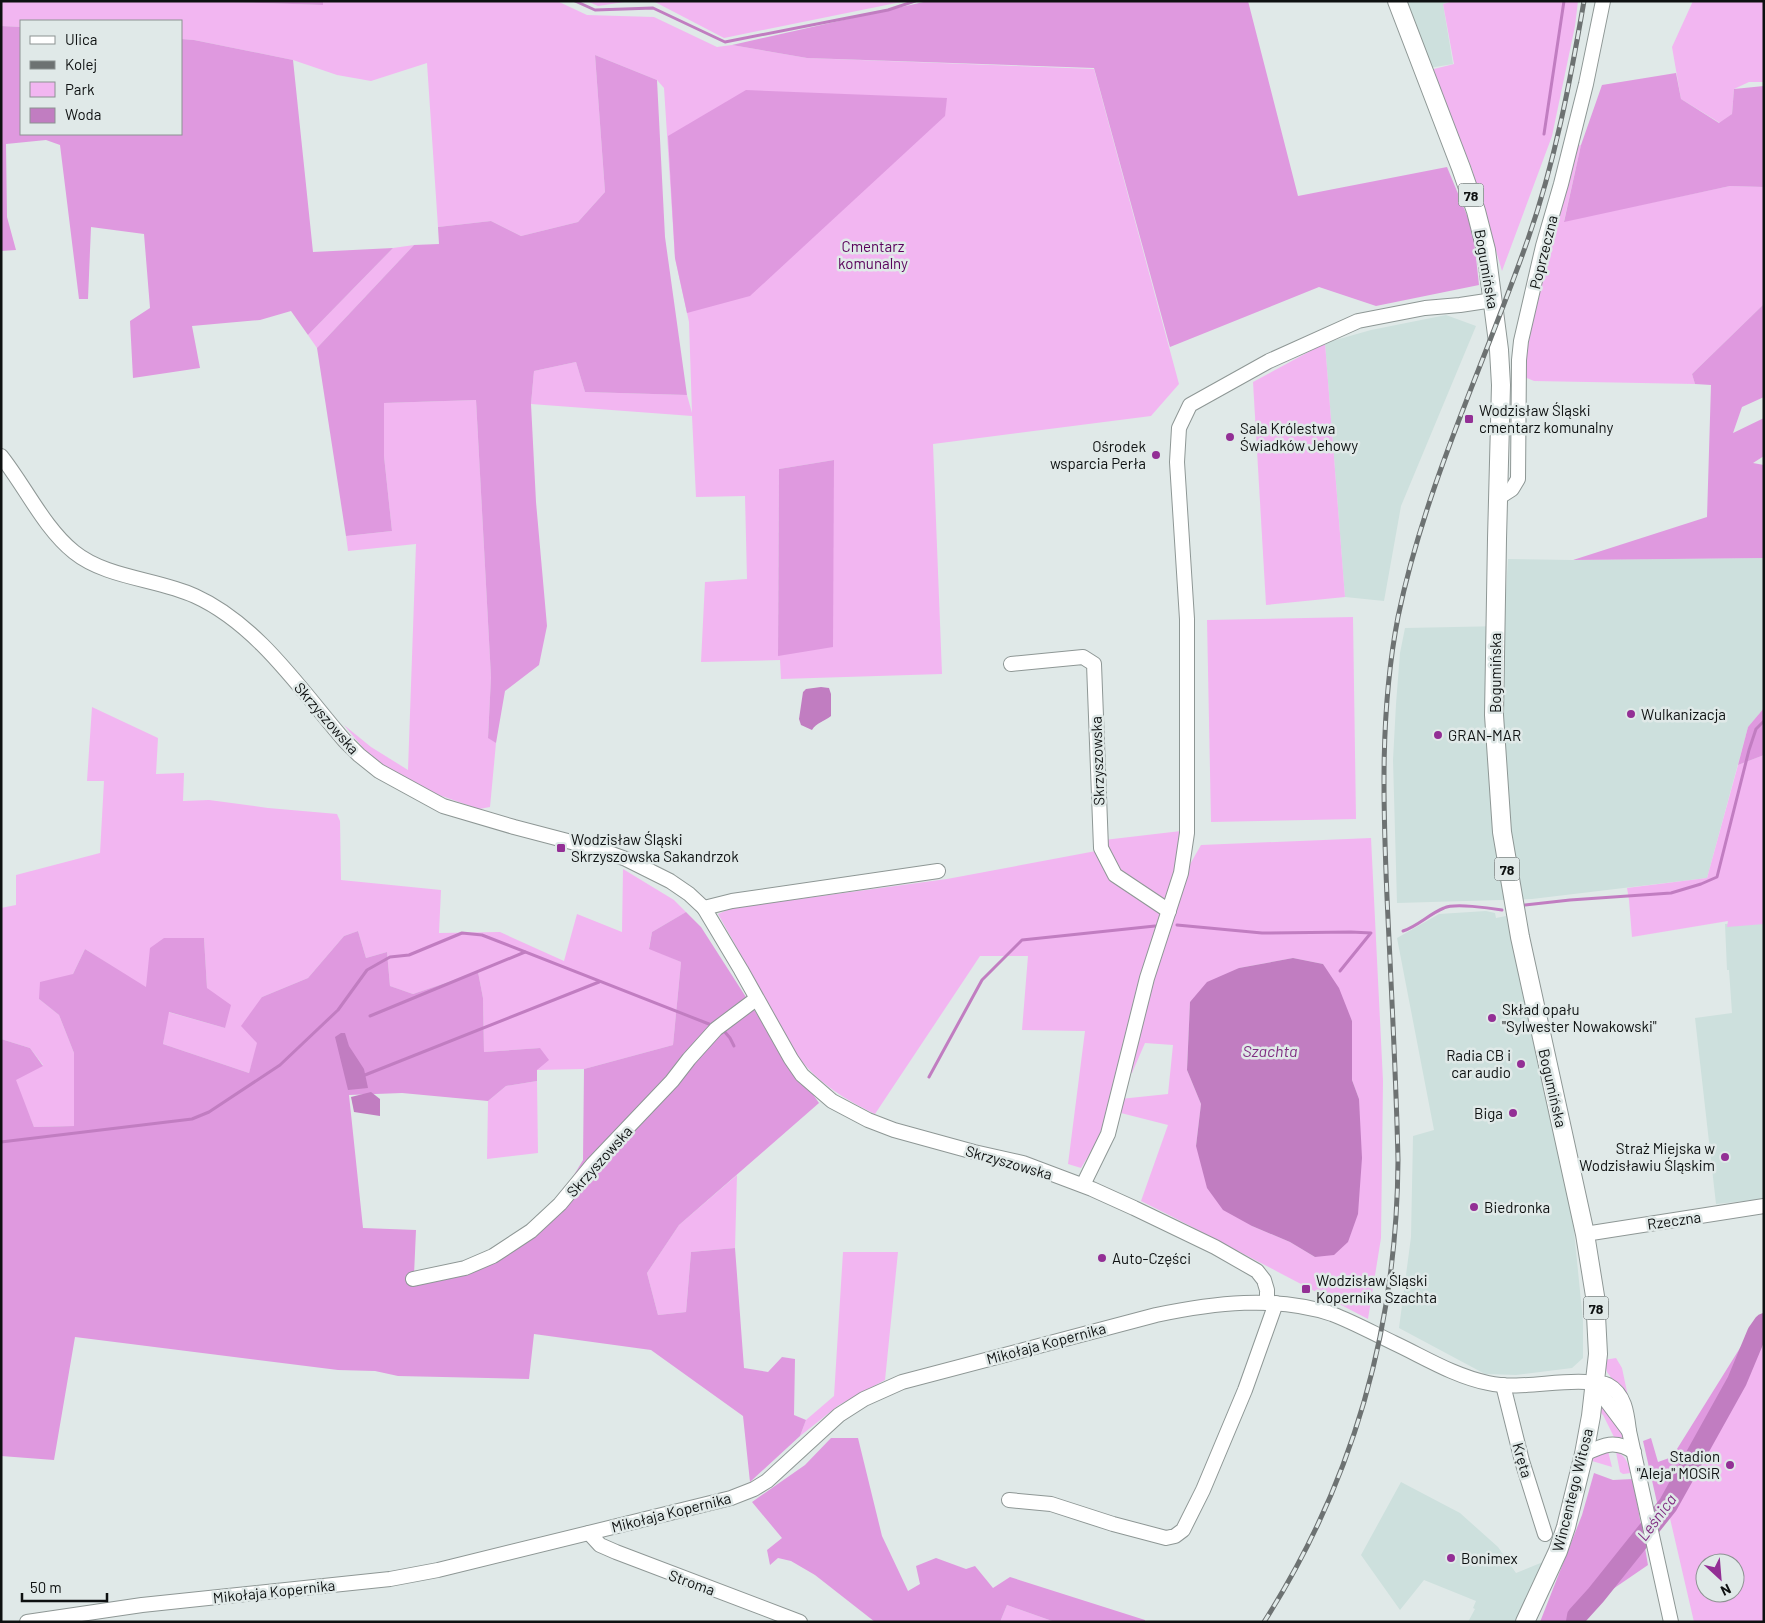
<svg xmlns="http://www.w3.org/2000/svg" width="1765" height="1623" font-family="Barlow,sans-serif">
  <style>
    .built { fill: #cde0dd }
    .green { fill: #f2b6f1; fill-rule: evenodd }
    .forest { fill: #df99df }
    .water { fill: #c17dc1 }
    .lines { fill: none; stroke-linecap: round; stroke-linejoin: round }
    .stream { stroke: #c17dc1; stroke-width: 3 }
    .river { stroke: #c17dc1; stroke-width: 20 }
    .minor-casing { stroke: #8e9795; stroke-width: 16 }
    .major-casing { stroke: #8e9795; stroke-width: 20 }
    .minor { stroke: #fff; stroke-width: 14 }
    .major { stroke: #fff; stroke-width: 18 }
    .rail-casing { stroke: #6d7272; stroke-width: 5 }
    .rail { stroke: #e0e9e8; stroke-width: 3; stroke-dasharray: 9; stroke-linecap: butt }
    .poi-dot { fill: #932f95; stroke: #e0e9e8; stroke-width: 2 }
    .labels { text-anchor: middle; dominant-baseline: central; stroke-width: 5; stroke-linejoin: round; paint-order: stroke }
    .shield { fill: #e0e9e8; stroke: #4d5252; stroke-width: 1 }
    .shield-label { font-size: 14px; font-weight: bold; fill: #0e1111 }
    .park-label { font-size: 15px; fill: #59005b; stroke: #e0e9e8 }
    .street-label { font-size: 15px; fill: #0e1111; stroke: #e0e9e8 }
    .poi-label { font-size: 15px; fill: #0e1111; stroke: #e0e9e8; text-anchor: start }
    .water-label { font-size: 16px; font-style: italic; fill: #7f2d81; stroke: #e0e9e8 }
  </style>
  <rect width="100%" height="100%" fill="#e0e9e8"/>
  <!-- built -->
  <g class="built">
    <path d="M1404 1H1450L1443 4 1453 64 1429 68Z"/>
    <path d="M1446 315 1476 326 1401 506 1384 601 1345 597 1325 343 1371 330Z"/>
    <path d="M1764 558V708L1748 727 1707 878 1532 899 1397 903 1393 760 1396 704 1400 653 1405 628 1504 626 1508 559 1573 560Z"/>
    <path d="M1486 911 1495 913 1496 918 1506 916 1545 1085 1573 1221 1583 1321V1358L1572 1368 1516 1375 1485 1374 1399 1328 1411 1237 1413 1136 1434 1130 1397 938 1439 914Z"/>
    <path d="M1764 921V1199L1716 1204 1695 1018 1732 1013 1729 970H1727L1725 924Z"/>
    <path d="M1401 1482 1460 1513 1498 1547 1516 1573 1543 1562 1515 1622H1468L1475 1609 1473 1608 1476 1601 1424 1580 1400 1610 1361 1555Z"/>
  </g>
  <!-- green -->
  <g class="green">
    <path d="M1 1H204L323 5V1H557L587 15 654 17 717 47 732 45 807 58 1094 69 1179 384 1151 416 933 444 942 674 781 679 780 660 701 662 705 582 747 579 745 496 696 497 692 416 531 404 534 371 576 362 585 392 687 395 692 413 689 322 675 258 664 88 657 80 595 55 605 192 578 222 521 236 491 221 438 227 427 63 371 81 337 75 293 60 194 40 181 39V21H21V27L1 26ZM834 460 778 656 779 469Z"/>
    <path d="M587 1H631L598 6Z"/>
    <path d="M653 1H906L724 38Z"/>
    <path d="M1453 1H1578L1575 26 1552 136 1502 271 1472 169 1430 70 1454 64 1443 4Z"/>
    <path d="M1693 1H1764V82H1749L1734 89 1732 114 1720 123 1681 99 1672 47Z"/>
    <path d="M1581 145 1564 221 1730 186 1764 187V304L1692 374 1695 384 1534 381 1522 376 1546 255 1575 146Z"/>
    <path d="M414 245 317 348 308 335 393 248Z"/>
    <path d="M1325 343 1345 597 1266 605 1253 382Z"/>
    <path d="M476 400 491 677 488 737 496 743 490 807 479 809 433 793 375 762 344 725 371 747 408 770 416 544 348 551 346 536 392 531 384 456 383 403Z"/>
    <path d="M1353 617 1356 819 1211 822 1207 620Z"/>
    <path d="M92 707 158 738 156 774 184 773 183 801 209 800 268 808 337 814 340 821 341 880 441 890 439 933 500 932 564 961 577 914 622 932 623 869 674 900 686 912 652 932 649 948 681 962 673 1045 584 1069 537 1070 540 1048 484 1052 483 998 478 972 413 994 390 986 387 952 366 958 358 931 344 936 308 978 262 997 258 1043 249 1073 163 1044 168 1012 225 1028 207 988 204 938 146 988 85 949 73 974 39 999 59 1015 74 1053V1126L34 1127 15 1080 43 1065 30 1048 1 1039V908L16 905V875L100 853 104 781H87Z"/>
    <path d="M1764 755V924L1727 927 1728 921 1632 937 1629 900 1627 888 1707 878 1738 765Z"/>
    <path d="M1181 831 1176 871 1167 901 1117 871 1104 840Z"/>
    <path d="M1371 838 1383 1081 1381 1238 1368 1319C1292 1280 1217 1239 1141 1201L1168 1125 1117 1112 1120 1099 1168 1094 1173 1045 1145 1043 1132 1073H1126L1151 978 1185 873 1201 845ZM1293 958 1323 964 1352 1021V1080L1359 1099 1315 1257 1290 1242 1252 1226 1196 1146 1201 1104 1187 1070 1190 1002 1239 968Z"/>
    <path d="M1096 851 1111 879 1160 914 1141 977 1103 1132 1081 1168 1068 1164 1085 1031 1022 1030 1028 956H980L875 1114C844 1099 820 1084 798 1057L718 914 732 908 947 879Z"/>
    <path d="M537 1081 538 1153 487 1159 488 1101 506 1086Z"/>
    <path d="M737 1175 735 1248 691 1252 686 1312 658 1315 647 1273 679 1225Z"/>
    <path d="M843 1252H898L885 1380 839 1405 800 1436 806 1420 834 1396Z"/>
    <path d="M1764 1340V1622H1694L1669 1514 1723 1417 1753 1357ZM1705 1563H1735V1593H1705Z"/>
    <path d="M1616 1358 1622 1368 1630 1406 1623 1394 1607 1372 1604 1360Z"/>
    <path d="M1601 1404 1622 1432 1623 1440 1615 1439 1603 1415 1600 1412Z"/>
    <path d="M1608 1451 1612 1467 1592 1461 1594 1457Z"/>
    <path d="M1616 1452C1626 1455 1628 1464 1631 1473L1623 1474 1620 1472Z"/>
    <path d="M1007 1605 1055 1622H1000Z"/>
  </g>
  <!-- forest -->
  <g class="forest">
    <path d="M204 1H323V5Z"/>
    <path d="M928 1H1248L1298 196 1447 167 1473 230 1479 285 1376 306 1319 287 1170 347 1094 68 807 58 732 45Z"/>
    <path d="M1 26 21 27V134H181V39L194 40 293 60 313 252 393 248 308 335 291 311 260 320 192 326 200 368 133 378 130 321 150 308 144 234 91 227 88 299H79L60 145 46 140 6 144 7 217 16 250 1 251Z"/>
    <path d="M595 55 657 80 665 237 687 395 585 392 576 362 534 371 531 404 536 502 547 626 539 665 505 691 496 743 488 738 491 677 476 400 384 403V456L392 531 346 536 317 348 414 245 439 244 438 227 491 221 521 236 578 222 605 192Z"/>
    <path d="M1676 73 1681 99 1719 123 1732 114 1734 89 1764 86V187L1730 186 1564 222 1581 145 1602 85Z"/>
    <path d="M746 90 947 98 945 116 750 296 687 313 675 258 668 136Z"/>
    <path d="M1764 304V397L1742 407 1733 433 1764 418V456L1753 463 1764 465V558L1573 560 1707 517 1711 385 1695 384 1692 374Z"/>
    <path d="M834 460 833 647 778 656 779 469Z"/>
    <path d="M1764 708V755L1738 765 1748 727Z"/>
    <path d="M686 912 701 927 760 1019 819 1103 679 1225 647 1273 658 1315 686 1312 691 1252 735 1248 744 1368 768 1372 782 1357 795 1359 794 1415 806 1420 800 1436 750 1482 743 1416 651 1350 534 1334 529 1379 398 1376 375 1371 338 1370 75 1337 54 1460 1 1456V1039L30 1048 43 1066 16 1080 34 1127 74 1126V1053L59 1015 39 999 40 982 73 974 85 949 146 987 150 948 164 938H204L207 988 231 1005 225 1028 169 1012 163 1044 249 1073 257 1043 241 1026 262 997 308 978 344 936 358 931 366 958 387 952 390 986 413 994 478 972 483 998 484 1052 540 1048 549 1060 537 1070V1081L506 1086 488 1101 402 1093 349 1095 363 1228 416 1230 414 1275 488 1255 523 1236 568 1185 583 1160 584 1069 673 1045 681 962 649 949 652 932Z"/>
    <path d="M1764 1317V1335L1730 1399 1661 1520 1643 1441 1651 1438 1658 1462 1672 1457 1740 1348Z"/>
    <path d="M831 1438H858L882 1536 908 1591 920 1584 916 1566 936 1558 966 1569 975 1566 993 1588 1010 1577 1145 1620V1622H1055L1007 1605 1000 1622H875L815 1575 791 1561 778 1558 770 1565 767 1550 782 1538 752 1502 805 1465Z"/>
    <path d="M1594 1473 1613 1480 1633 1479 1648 1565 1610 1591 1580 1618V1622H1540L1582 1515Z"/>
  </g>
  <!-- water -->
  <g class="water">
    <path d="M821 687 829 688 831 694V716C825 721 816 723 812 730L801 725 799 719 803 692 806 689Z"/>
    <path d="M1293 958 1323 964 1339 988 1352 1021V1080L1359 1099 1362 1158 1358 1214 1348 1242 1334 1255 1315 1257 1290 1242 1252 1226 1223 1210 1207 1188 1196 1146 1201 1104 1187 1070 1190 1002 1207 982 1239 968Z"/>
    <path d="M341 1033H345L349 1046 364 1069 368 1088 348 1090 335 1037Z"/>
    <path d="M371 1092 380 1099V1116L354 1112 351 1097Z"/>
  </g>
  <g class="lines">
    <!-- stream -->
    <g class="stream">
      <path d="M575 1 595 10 653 8 725 42 888 10 915 1"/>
      <path d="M1544 134 1564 1"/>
      <path d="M1525 905 1570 900 1671 893 1701 884 1717 877 1749 750 1756 729 1764 721"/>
      <path d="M1177 925 1262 933 1351 932 1371 933"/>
      <path d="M1403 931C1418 926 1429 914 1444 908 1454 903 1490 908 1502 910"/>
      <path d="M1340 971 1370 934"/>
      <path d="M370 1016 525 952"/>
      <path d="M724 1031 730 1038 734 1046"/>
      <path d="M365 1075 599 982"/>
      <path d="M929 1077 982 980 1022 940 1155 926"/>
      <path d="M1 1142 192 1119 209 1112 280 1065 338 1010 367 970 390 957 409 955 462 933 482 935 709 1024"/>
    </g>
    <!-- river -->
    <path class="river" d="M1576 1622 1577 1616 1596 1595 1668 1505 1737 1381 1757 1333 1764 1323"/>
    <defs>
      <g id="minor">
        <path d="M1 456C25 486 44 528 74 552 106 578 158 579 195 596 257 624 301 690 344 740L359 755 379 771 443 806 514 827 598 849 626 859 670 881 689 894 704 908 741 970 791 1059 802 1075 832 1101 868 1120 894 1130 974 1152 1023 1163 1092 1189 1134 1208 1215 1247 1257 1271 1264 1280 1267 1290V1303"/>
        <path d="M1498 498 1512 489 1518 479 1519 360 1521 341 1543 246 1561 184 1586 84 1603 1"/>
        <path d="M1011 664 1083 657 1094 664 1101 848 1115 875 1169 911"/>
        <path d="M704 908 732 901 938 871"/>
        <path d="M1083 1185 1108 1134 1147 978 1181 873 1187 833V619L1177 462 1179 428 1190 405 1269 361 1358 321 1425 308 1460 305 1493 300"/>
        <path d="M1585 1234 1764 1206"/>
        <path d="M413 1279 465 1268 493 1256 531 1231 560 1204 593 1164 672 1081 689 1059 716 1029 756 999"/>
        <path d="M1595 1382 1602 1395 1629 1431"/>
        <path d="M1503 1385 1522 1461 1545 1534"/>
        <path d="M1584 1454C1603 1445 1615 1439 1634 1452"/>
        <path d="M1009 1500 1051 1504 1113 1524 1166 1538 1175 1536 1183 1530 1203 1490 1245 1390 1276 1303"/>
        <path d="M589 1533 600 1545 616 1552 800 1622"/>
        <path d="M27 1622 142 1605 390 1579 438 1570 731 1498 754 1489 767 1481 839 1415 864 1399 902 1382 1156 1315C1213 1303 1275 1295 1332 1314 1353 1322 1373 1333 1394 1343 1424 1357 1454 1376 1488 1383 1519 1390 1554 1380 1586 1382 1593 1382 1602 1382 1608 1385 1625 1394 1627 1414 1629 1431L1671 1622"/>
      </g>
      <path id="major" d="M1397 1 1461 168 1476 211 1486 250 1499 350 1501 385 1497 539 1494 715 1502 832 1520 937 1585 1234 1595 1296 1598 1354 1591 1416 1584 1454 1566 1527 1558 1551 1525 1622"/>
    </defs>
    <!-- minor casing -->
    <use href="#minor" class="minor-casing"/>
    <!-- major casing -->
    <use href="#major" class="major-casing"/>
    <!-- minor -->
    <use href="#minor" class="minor"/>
    <!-- major -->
    <use href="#major" class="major"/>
    <defs>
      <path id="rail" d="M1264 1622C1354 1481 1397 1326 1398 1160 1396 1072 1391 984 1387 897 1383 803 1380 710 1398 617 1425 486 1484 365 1528 239 1555 162 1570 82 1584 1"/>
    </defs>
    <!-- rail casing -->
    <use href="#rail" class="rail-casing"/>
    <!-- rail -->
    <use href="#rail" class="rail"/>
  </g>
  <!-- markers -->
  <g class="poi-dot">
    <rect x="1464" y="414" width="10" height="10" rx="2.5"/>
    <circle cx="1230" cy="437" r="5"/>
    <circle cx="1156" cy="455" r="5"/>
    <circle cx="1631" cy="714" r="5"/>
    <circle cx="1438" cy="735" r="5"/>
    <rect x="556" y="843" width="10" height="10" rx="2.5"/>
    <circle cx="1492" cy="1018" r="5"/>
    <circle cx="1521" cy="1064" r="5"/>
    <circle cx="1513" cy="1113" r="5"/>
    <circle cx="1725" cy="1157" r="5"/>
    <circle cx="1474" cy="1207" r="5"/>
    <circle cx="1102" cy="1258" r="5"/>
    <rect x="1301" y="1284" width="10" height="10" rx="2.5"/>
    <circle cx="1730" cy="1465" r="5"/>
    <circle cx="1451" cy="1558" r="5"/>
  </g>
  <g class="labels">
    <!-- shield labels -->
    <g class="shield">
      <rect x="1458.5" y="183.5" width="25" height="23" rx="4"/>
      <rect x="1494.5" y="857.5" width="25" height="23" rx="4"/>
      <rect x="1583.5" y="1296.5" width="25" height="23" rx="4"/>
    </g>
    <g class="shield-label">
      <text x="1471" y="195">78</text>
      <text x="1507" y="869">78</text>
      <text x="1596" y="1308">78</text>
    </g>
    <!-- park labels -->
    <g class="park-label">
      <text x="873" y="246">Cmentarz<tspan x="873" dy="17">komunalny</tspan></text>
    </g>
    <!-- street labels -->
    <g class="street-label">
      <text transform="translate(1543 252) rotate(-76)">Poprzeczna</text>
      <text transform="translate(1487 269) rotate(80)">Bogumińska</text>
      <text transform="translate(1495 673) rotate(-90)">Bogumińska</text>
      <text transform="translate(327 718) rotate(49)">Skrzyszowska</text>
      <text transform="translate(1097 761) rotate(-92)">Skrzyszowska</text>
      <text transform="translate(1553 1088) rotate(77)">Bogumińska</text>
      <text transform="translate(599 1161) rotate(-48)">Skrzyszowska</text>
      <text transform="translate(1009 1162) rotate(16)">Skrzyszowska</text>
      <text transform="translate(1674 1220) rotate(-8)">Rzeczna</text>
      <text transform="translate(1046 1343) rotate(-15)">Mikołaja Kopernika</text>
      <text transform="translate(1523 1460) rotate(74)">Kręta</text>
      <text transform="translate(1572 1490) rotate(-76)">Wincentego Witosa</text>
      <text transform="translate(671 1512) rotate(-14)">Mikołaja Kopernika</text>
      <text transform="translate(692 1582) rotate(20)">Stroma</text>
      <text transform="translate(274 1591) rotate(-6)">Mikołaja Kopernika</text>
    </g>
    <!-- poi labels -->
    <g class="poi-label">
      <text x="1479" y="410">Wodzisław Śląski<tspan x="1479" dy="17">cmentarz komunalny</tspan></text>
      <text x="1240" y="428">Sala Królestwa<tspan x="1240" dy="17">Świadków Jehowy</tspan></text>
      <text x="1146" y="446" text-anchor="end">Ośrodek<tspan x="1146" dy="17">wsparcia Perła</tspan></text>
      <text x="1641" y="714">Wulkanizacja</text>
      <text x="1448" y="735">GRAN-MAR</text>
      <text x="571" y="839">Wodzisław Śląski<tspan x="571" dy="17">Skrzyszowska Sakandrzok</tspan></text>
      <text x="1502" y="1009">Skład opału<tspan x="1502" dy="17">"Sylwester Nowakowski"</tspan></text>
      <text x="1511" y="1055" text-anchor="end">Radia CB i<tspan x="1511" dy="17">car audio</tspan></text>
      <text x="1503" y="1113" text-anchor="end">Biga</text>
      <text x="1715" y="1148" text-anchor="end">Straż Miejska w<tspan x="1715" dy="17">Wodzisławiu Śląskim</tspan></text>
      <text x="1484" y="1207">Biedronka</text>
      <text x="1112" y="1258">Auto-Części</text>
      <text x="1316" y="1280">Wodzisław Śląski<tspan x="1316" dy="17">Kopernika Szachta</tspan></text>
      <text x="1720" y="1456" text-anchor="end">Stadion<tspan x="1720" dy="17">"Aleja" MOSiR</tspan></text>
      <text x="1461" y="1558">Bonimex</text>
    </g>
    <!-- water labels -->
    <g class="water-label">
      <text x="1270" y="1050">Szachta</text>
      <text transform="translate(1656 1517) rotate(-53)">Leśnica</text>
    </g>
  </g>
  <!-- border -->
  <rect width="1765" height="1623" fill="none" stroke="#0e1111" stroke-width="5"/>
  <!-- legend -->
  <rect x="20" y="20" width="162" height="115" fill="#e0e9e8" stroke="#8c9392"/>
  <rect x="30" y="36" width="25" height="8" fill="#ffffff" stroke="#8c9392"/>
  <text x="65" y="45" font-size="15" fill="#0e1111">Ulica</text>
  <rect x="30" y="61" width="25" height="8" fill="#6d7272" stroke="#8c9392"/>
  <text x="65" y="70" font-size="15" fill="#0e1111">Kolej</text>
  <rect x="30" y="82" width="25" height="15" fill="#f2b6f1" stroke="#8c9392"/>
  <text x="65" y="95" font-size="15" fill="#0e1111">Park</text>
  <rect x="30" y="108" width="25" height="15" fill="#c17dc1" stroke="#8c9392"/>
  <text x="65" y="120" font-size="15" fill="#0e1111">Woda</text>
  <!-- north arrow -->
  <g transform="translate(1720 1578) rotate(154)"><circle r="24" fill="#e0e9e8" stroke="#8c9392"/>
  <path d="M0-4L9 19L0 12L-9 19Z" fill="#932f95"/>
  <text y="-8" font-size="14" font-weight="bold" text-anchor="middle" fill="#0e1111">N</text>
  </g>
  <!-- scale -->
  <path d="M22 1593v8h85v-8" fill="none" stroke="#0e1111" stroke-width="2.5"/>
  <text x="30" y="1593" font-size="15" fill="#0e1111" stroke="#e0e9e8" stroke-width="4" paint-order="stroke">50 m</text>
</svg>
